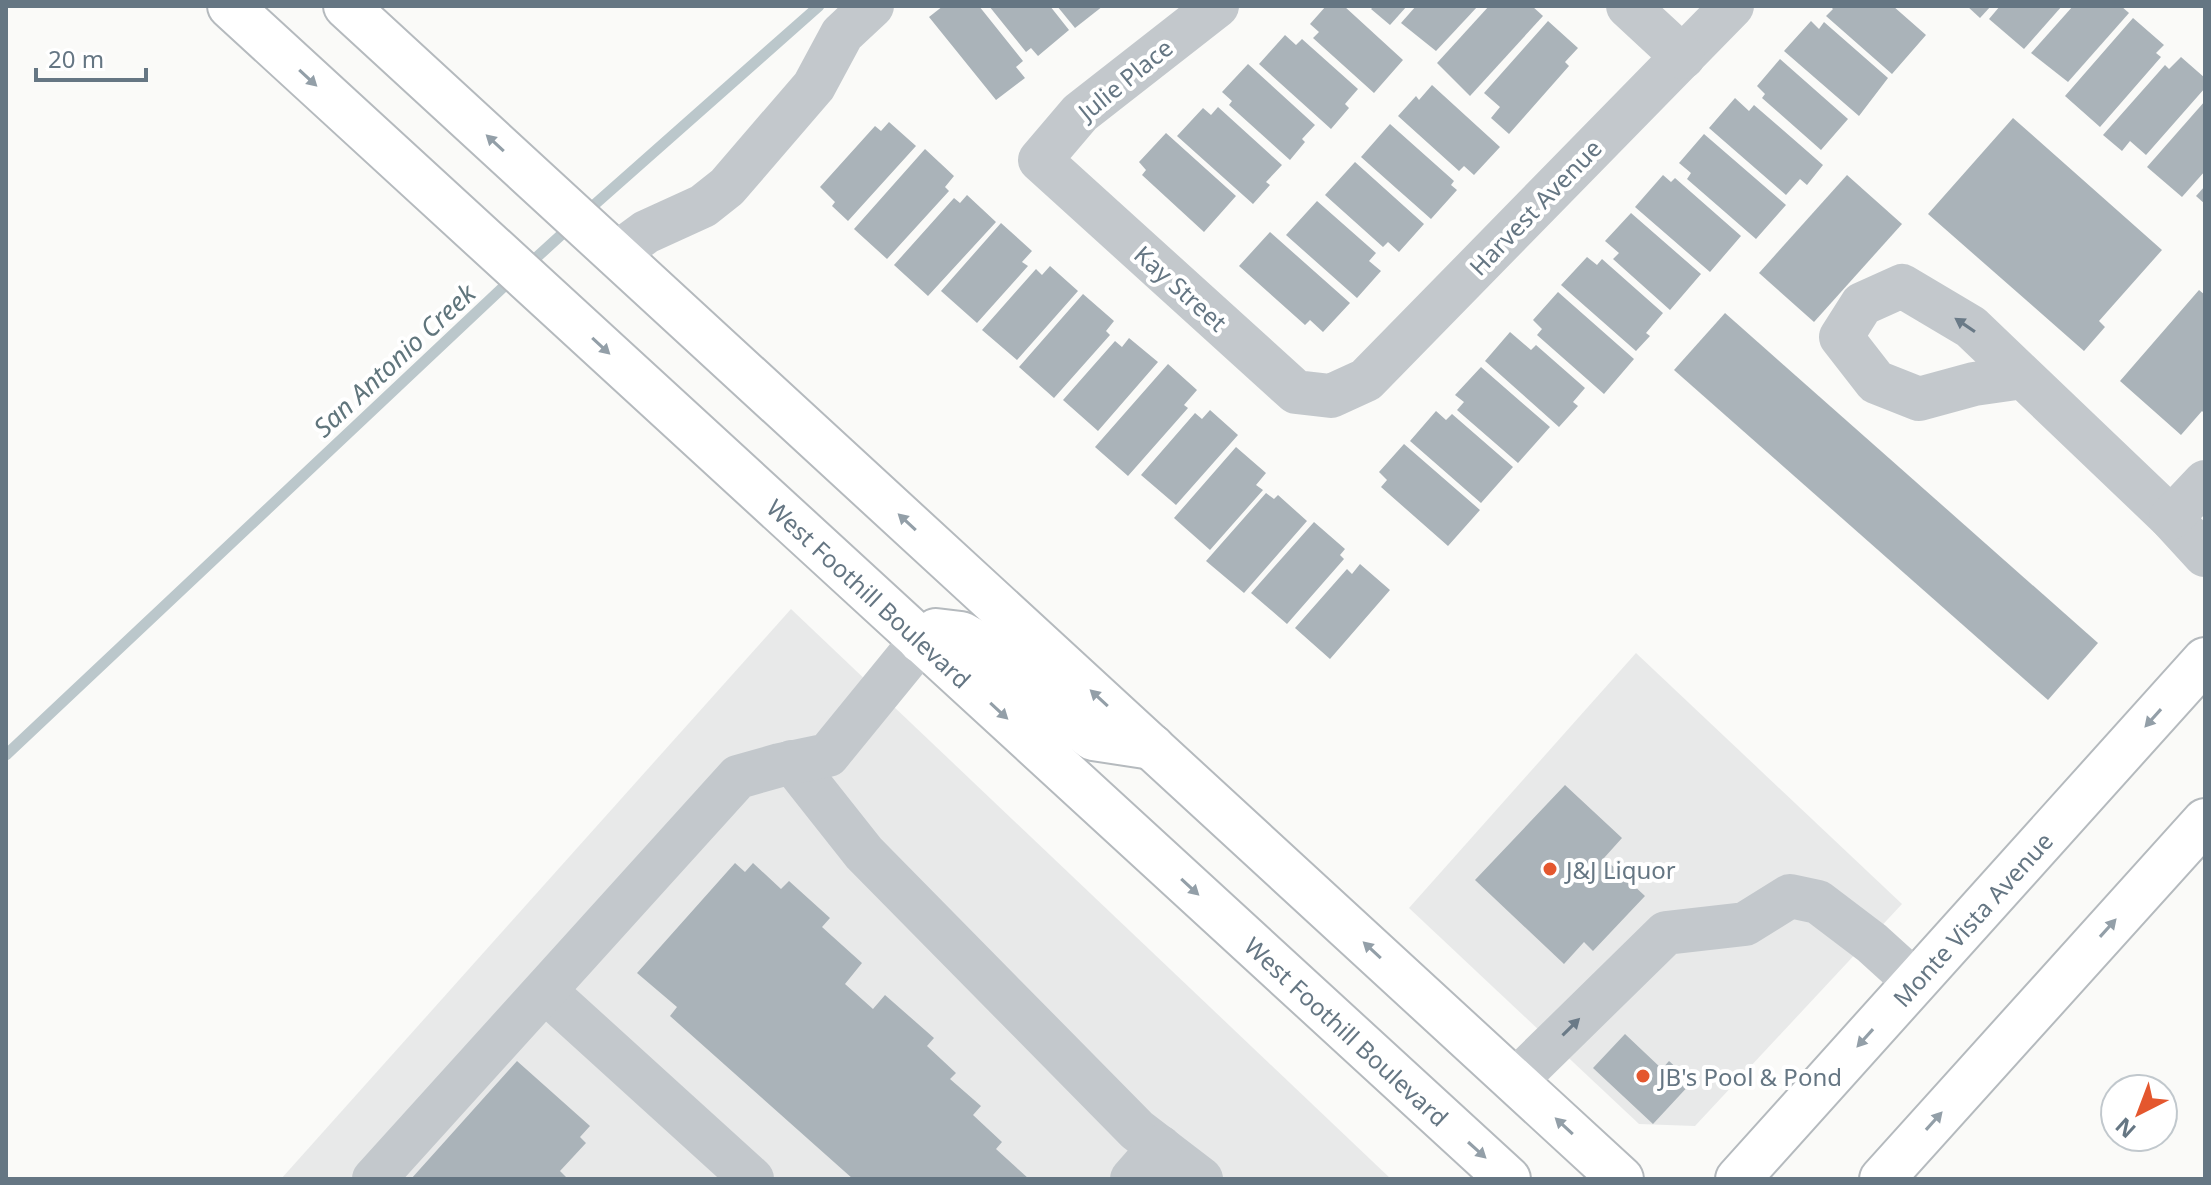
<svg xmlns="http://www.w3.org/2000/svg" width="2211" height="1185" font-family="'Noto Sans',sans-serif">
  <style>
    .built { fill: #e8e9e9 }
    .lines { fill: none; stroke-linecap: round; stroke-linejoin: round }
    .stream { stroke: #bbc7cb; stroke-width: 11 }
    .building { fill: #aab3b9 }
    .major-casing { stroke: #b5babe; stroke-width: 48 }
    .minor { stroke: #c3c8cc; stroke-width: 44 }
    .major { stroke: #fff; stroke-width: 44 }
    .oneway { fill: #939fa8 }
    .oneway2 { fill: #6a7a87 }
    .poi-dot { fill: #e4572e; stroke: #fff; stroke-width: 3 }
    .labels { text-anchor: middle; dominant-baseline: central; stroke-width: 8; stroke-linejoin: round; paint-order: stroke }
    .street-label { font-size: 24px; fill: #657683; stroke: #fff }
    .poi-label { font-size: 24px; fill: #657683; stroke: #fff; text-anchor: start }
    .water-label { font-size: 26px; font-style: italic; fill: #60757c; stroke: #fff }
  </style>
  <rect width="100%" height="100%" fill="#fafaf8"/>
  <!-- built -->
  <g class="built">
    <path d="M791 609 1391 1179H281Z"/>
    <path d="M1636 653 1902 904 1695 1126 1639 1124 1409 908Z"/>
  </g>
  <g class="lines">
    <!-- stream -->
    <g class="stream">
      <path d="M585 213 819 6"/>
      <path d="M526 267 572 225"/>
      <path d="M6 755 513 278"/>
    </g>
  </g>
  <!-- building -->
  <g class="building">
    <path d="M943 6H979L1023 61 1016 67 1025 78 996 100 929 17Z"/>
    <path d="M989 6H1050L1069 30 1038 56 1031 48 1026 52Z"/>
    <path d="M1057 6H1103L1075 28Z"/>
    <path d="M1326 6H1344L1403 60 1374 93 1313 38 1319 32 1310 24Z"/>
    <path d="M1374 6H1407L1390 25 1371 9Z"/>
    <path d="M1416 6H1478L1436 51 1401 23Z"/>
    <path d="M1489 6H1532L1543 16 1470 96 1437 63Z"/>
    <path d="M1830 6H1893L1926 35 1892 74 1826 16 1833 9Z"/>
    <path d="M1967 6H1991L1980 18Z"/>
    <path d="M2000 6H2062L2024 49 1989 19Z"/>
    <path d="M2073 6H2121L2129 13 2068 82 2031 53Z"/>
    <path d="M2133 18 2164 45 2156 53 2161 57 2100 127 2065 96Z"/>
    <path d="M1548 21 1578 48 1565 62 1569 66 1509 134 1491 118 1500 107 1484 93Z"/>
    <path d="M1811 21 1819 29 1824 22 1888 78 1859 116 1784 51Z"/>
    <path d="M1285 35 1296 45 1302 39 1358 89 1345 104 1349 108 1331 129 1259 64Z"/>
    <path d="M2181 57 2205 78V88L2146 155 2130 141 2122 151 2103 135 2165 65 2169 69Z"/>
    <path d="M1780 59 1848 119 1821 150 1762 98 1765 94 1757 86Z"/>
    <path d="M1248 64 1315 125 1302 139 1305 142 1290 160 1229 105 1232 101 1222 92Z"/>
    <path d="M1432 85 1500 147 1474 175 1464 166 1459 171 1398 116 1416 96 1419 100Z"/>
    <path d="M1735 98 1749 111 1754 105 1823 165 1807 185 1800 179 1786 195 1709 128Z"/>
    <path d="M2205 101V171L2182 197 2147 167Z"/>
    <path d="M1218 107 1282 165 1266 182 1270 185 1253 204 1177 136 1203 108 1211 115Z"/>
    <path d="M2013 118 2162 250 2099 321 2105 327 2084 351 1928 214Z"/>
    <path d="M889 122 916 146 848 221 832 206 835 202 820 187 875 126 881 131Z"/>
    <path d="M1390 124 1454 181 1451 185 1457 190 1431 219 1361 157Z"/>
    <path d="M1166 133 1236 196 1204 232 1142 175 1146 170 1139 162Z"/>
    <path d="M1704 134 1786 205 1756 239 1687 179 1691 173 1679 163Z"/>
    <path d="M925 149 954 176 945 187 949 191 887 259 854 229Z"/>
    <path d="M1355 162 1424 224 1399 252 1388 242 1383 247 1325 195Z"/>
    <path d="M1663 175 1671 182 1675 178 1741 236 1710 272 1635 207Z"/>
    <path d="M1847 175 1902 224 1814 322 1759 273Z"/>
    <path d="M2205 186V204L2196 196Z"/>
    <path d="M967 195 996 222 928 296 894 265 954 198 960 203Z"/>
    <path d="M1317 201 1376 253 1369 261 1381 271 1357 298 1286 235Z"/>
    <path d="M1631 213 1701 274 1670 310 1613 259 1619 253 1605 241Z"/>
    <path d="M1001 223 1032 251 1022 262 1028 266 977 323 941 291Z"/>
    <path d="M1270 232 1350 303 1323 332 1310 320 1305 325 1239 266Z"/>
    <path d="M1587 257 1597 265 1602 259 1663 313 1646 333 1650 336 1636 351 1561 285Z"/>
    <path d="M1050 266 1078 291 1017 360 982 330 1036 269 1042 275Z"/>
    <path d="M2199 290 2205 295V414L2202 411 2181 435 2120 381Z"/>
    <path d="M1558 292 1634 359 1604 394 1537 335 1542 329 1533 320Z"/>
    <path d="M1083 294 1114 321 1106 331 1110 335 1054 398 1019 367Z"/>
    <path d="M1725 313 2098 643 2048 700 1674 370Z"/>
    <path d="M1510 332 1531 350 1536 345 1585 388 1573 402 1578 406 1559 427 1485 361Z"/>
    <path d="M1129 338 1158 362 1098 431 1063 400 1115 341 1122 347Z"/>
    <path d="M1168 364 1197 390 1184 405 1188 408 1128 476 1095 447Z"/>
    <path d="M1481 367 1550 427 1518 463 1457 410 1464 402 1455 395Z"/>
    <path d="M1210 410 1238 435 1176 505 1141 475 1195 413 1202 419Z"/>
    <path d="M1436 411 1446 420 1452 414 1513 467 1481 503 1410 441Z"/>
    <path d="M1404 444 1480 510 1448 546 1381 487 1387 480 1379 472Z"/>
    <path d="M1236 447 1266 473 1256 485 1263 490 1210 550 1174 518Z"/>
    <path d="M1266 493 1274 499 1278 495 1307 521 1244 593 1206 561Z"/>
    <path d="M1314 522 1345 549 1340 555 1344 559 1287 624 1251 593Z"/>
    <path d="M1360 564 1390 590 1330 659 1295 628 1347 569 1352 574Z"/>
    <path d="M1565 785 1622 838 1604 858 1645 896 1593 951 1584 942 1564 964 1475 880Z"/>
    <path d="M735 863 745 872 753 863 781 889 789 881 830 918 822 927 862 963 845 984 873 1009 885 995 934 1038 927 1046 956 1073 950 1079 981 1106 973 1115 1002 1142 996 1149 1029 1179H853L670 1016 677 1007 637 973Z"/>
    <path d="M1625 1034 1662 1069 1669 1061 1692 1082 1653 1124 1593 1068Z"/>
    <path d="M517 1061 590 1126 580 1137 586 1143 560 1171 568 1179H411Z"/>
  </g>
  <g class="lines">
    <defs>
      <g id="major">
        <path id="s1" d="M230 6 1508 1179"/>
        <path d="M346 6 1621 1179"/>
        <path d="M921 641 936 631 961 634 993 652 1046 702 1093 738 1152 747"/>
        <path id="s2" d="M1738 1179 2205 660"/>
        <path d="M1882 1179 2205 821"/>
      </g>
    </defs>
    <!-- major casing -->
    <use href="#major" class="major-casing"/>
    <!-- minor -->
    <g class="minor">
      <path d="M1217 6 1080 113 1040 160 1296 392 1331 396 1366 380 1732 6"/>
      <path d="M1628 6 1683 57"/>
      <path d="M616 254 646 232 703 206 727 187 814 86 842 34 872 6"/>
      <path d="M2023 377 1974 384 1919 399 1876 382 1841 337 1862 304 1902 286 1971 327 2171 518 2205 555"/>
      <path d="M2171 518 2205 482"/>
      <path d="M792 762 864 853 1137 1130 1201 1179"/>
      <path d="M545 991 752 1179"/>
      <path d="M1515 1081 1666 933 1745 924 1790 896 1818 902 1872 943 1915 982"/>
      <path d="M374 1179 738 777 780 765 828 755 921 641"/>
      <path d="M1132 1179 1160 1147"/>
    </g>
    <!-- major -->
    <use href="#major" class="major"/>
  </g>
  <!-- one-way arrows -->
  <defs><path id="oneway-solid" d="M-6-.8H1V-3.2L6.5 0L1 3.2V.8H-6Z" transform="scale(2)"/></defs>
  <g class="oneway">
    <use href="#oneway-solid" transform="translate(308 78) rotate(43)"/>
    <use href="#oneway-solid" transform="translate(495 143) rotate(-137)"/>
    <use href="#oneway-solid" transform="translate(601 346) rotate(43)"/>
    <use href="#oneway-solid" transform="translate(907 522) rotate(-137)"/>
    <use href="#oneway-solid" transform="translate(1099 698) rotate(-137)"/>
    <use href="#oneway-solid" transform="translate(999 711) rotate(43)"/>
    <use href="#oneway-solid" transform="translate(2153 718) rotate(132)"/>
    <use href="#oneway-solid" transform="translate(1190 887) rotate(43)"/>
    <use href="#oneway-solid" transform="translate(2108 928) rotate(-48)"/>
    <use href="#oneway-solid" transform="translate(1372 950) rotate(-137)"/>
    <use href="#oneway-solid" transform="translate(1865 1038) rotate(132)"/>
    <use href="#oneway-solid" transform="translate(1934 1121) rotate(-48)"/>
    <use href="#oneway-solid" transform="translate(1564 1126) rotate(-137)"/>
    <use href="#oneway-solid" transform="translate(1477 1150) rotate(42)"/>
  </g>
  <g class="oneway2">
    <use href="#oneway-solid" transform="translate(1965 325) rotate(-146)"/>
    <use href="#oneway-solid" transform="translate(1571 1027) rotate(-45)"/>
  </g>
  <!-- markers -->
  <g class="poi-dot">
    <circle cx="1550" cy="869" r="8"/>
    <circle cx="1643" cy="1076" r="8"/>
  </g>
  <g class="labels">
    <!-- street labels -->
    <g class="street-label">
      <text transform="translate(1125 79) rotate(-39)">Julie Place</text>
      <text transform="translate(1535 207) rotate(-46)">Harvest Avenue</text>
      <text transform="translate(1181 288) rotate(42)">Kay Street</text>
      <text stroke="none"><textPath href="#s1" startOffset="868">West Foothill Boulevard</textPath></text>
      <text stroke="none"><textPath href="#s2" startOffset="350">Monte Vista Avenue</textPath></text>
      <text stroke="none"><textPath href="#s1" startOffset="1516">West Foothill Boulevard</textPath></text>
    </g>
    <!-- poi labels -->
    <g class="poi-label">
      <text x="1566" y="869">J&amp;J Liquor</text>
      <text x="1659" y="1076">JB's Pool &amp; Pond</text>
    </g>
    <!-- water labels -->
    <g class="water-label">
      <text transform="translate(394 360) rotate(-43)">San Antonio Creek</text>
    </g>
  </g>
  <!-- border -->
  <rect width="2211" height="1185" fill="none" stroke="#657683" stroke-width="16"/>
  <!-- north arrow -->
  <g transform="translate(2139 1113) rotate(222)"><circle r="38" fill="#ffffff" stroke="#c1c8cd" stroke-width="2"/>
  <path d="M0-6L14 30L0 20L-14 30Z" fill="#e4572e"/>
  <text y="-12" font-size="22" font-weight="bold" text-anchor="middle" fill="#657683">N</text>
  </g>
  <!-- scale -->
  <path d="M36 68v12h110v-12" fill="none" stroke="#657683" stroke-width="4"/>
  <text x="48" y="68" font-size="24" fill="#657683" stroke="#ffffff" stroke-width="6" paint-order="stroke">20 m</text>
</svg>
